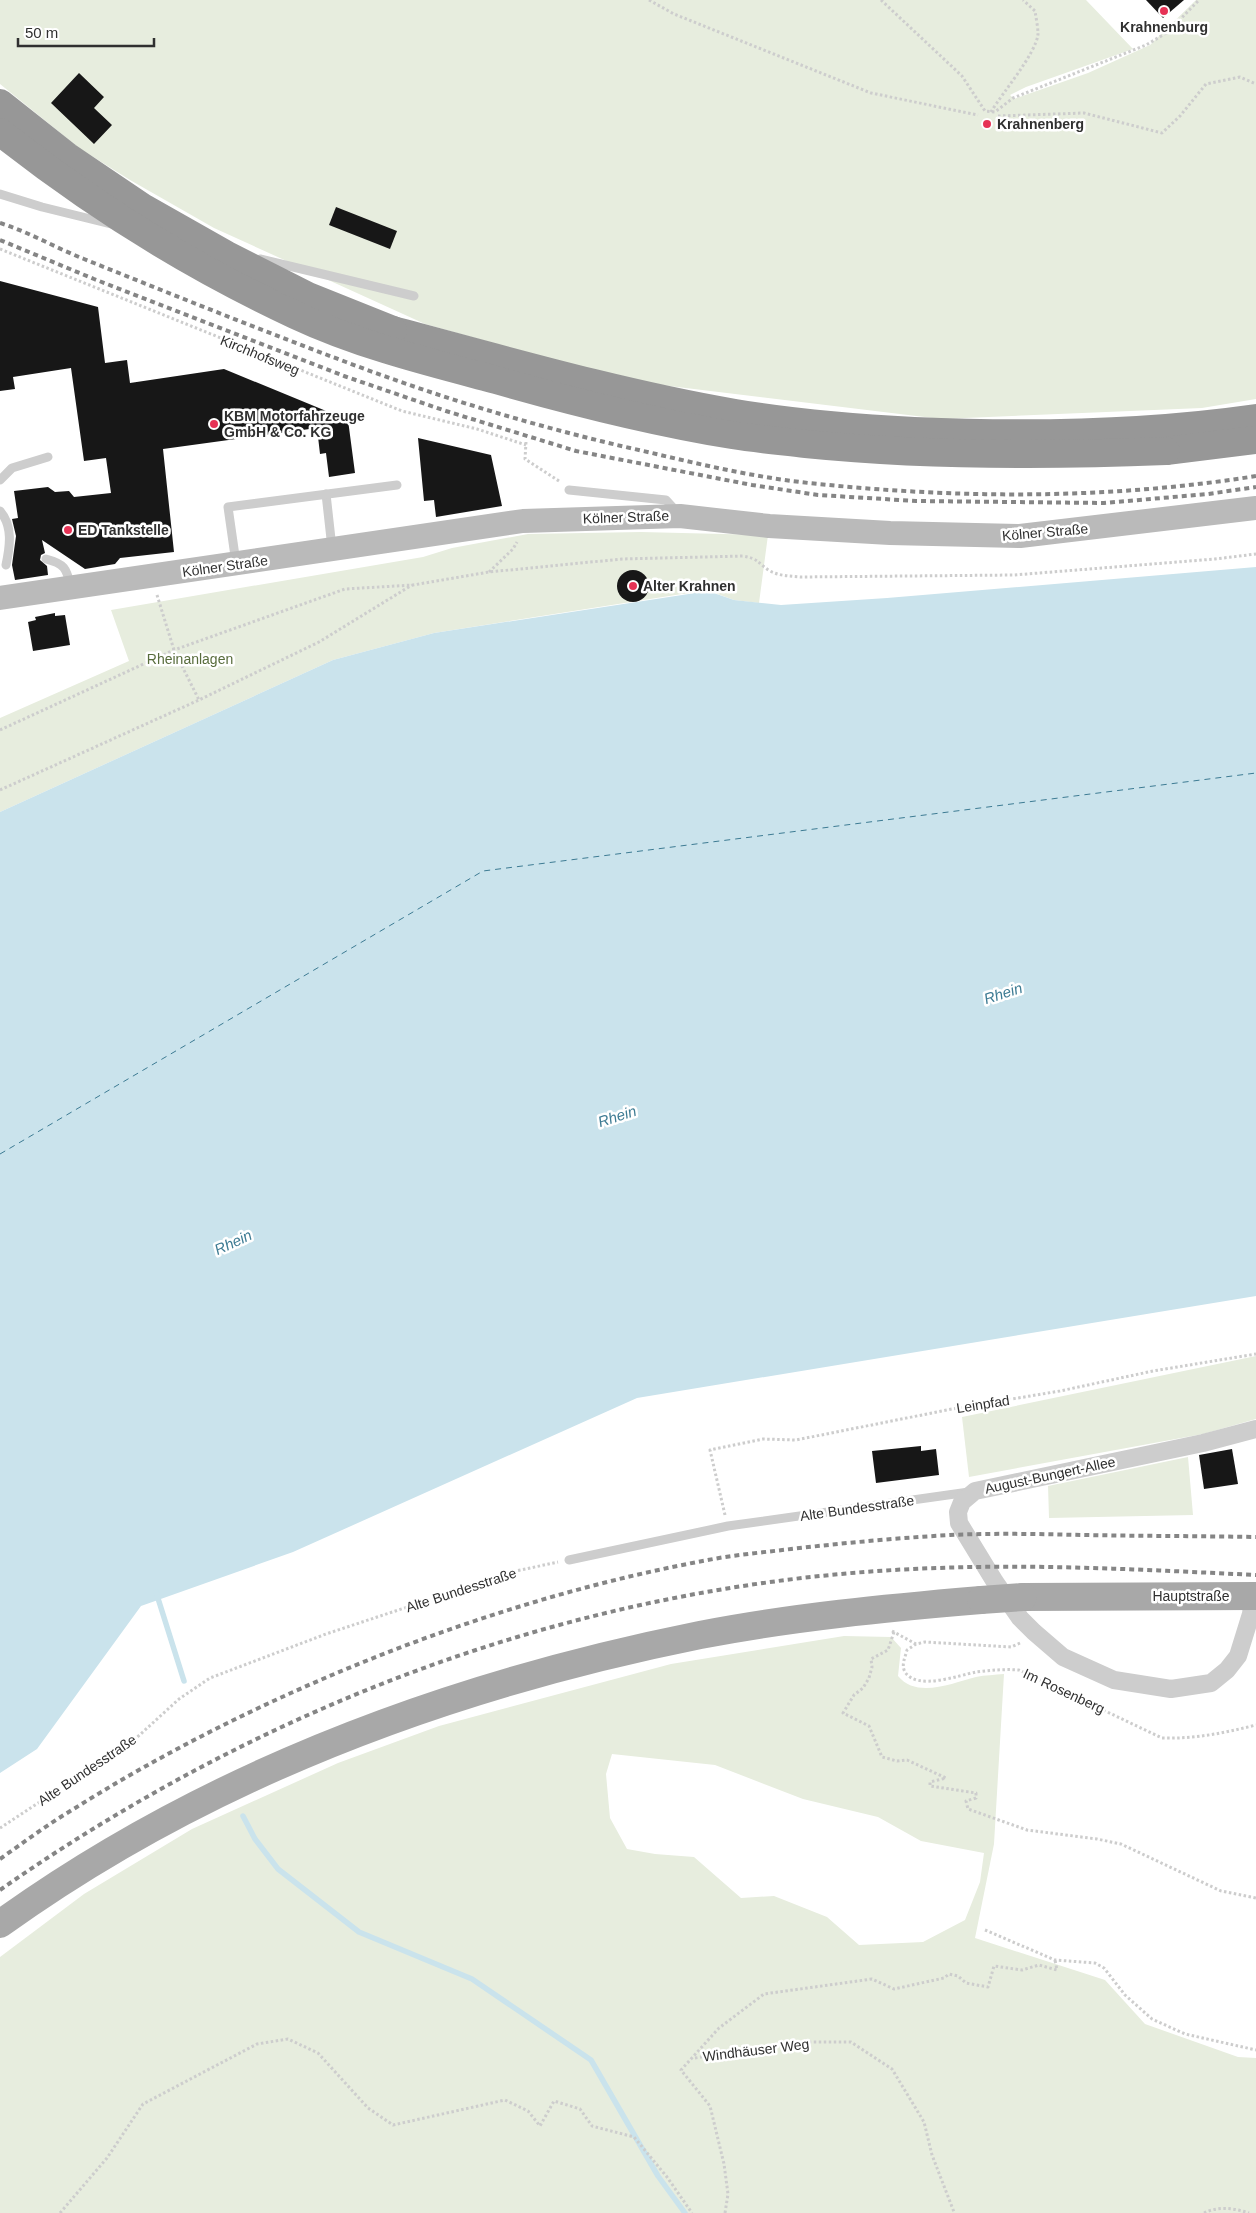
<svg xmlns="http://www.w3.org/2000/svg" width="1256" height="2213" font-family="Helvetica,sans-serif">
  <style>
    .green { fill: #e7edde; fill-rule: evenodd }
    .water { fill: #cae3ec }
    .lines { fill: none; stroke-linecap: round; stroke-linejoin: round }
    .stream { stroke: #cae3ec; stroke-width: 5.5 }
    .ferry { stroke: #3d7b93; stroke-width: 1; stroke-dasharray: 6 5; stroke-linecap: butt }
    .building { fill: #171717 }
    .path { stroke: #cdcdcd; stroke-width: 3; stroke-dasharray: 2.5 2.5; stroke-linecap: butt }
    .lane { stroke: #cdcdcd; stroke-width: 9 }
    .street { stroke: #cdcdcd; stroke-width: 18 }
    .secondary { stroke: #bababa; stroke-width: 24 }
    .primary { stroke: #a8a8a8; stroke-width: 28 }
    .highway { stroke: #979797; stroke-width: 28 }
    .rail { stroke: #858585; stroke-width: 4; stroke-dasharray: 5 4; stroke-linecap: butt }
    .primary-bridge { stroke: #a8a8a8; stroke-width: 28 }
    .highway-bridge { stroke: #979797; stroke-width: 28 }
    .poi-dot { fill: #e63255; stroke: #fff; stroke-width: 2 }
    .labels { text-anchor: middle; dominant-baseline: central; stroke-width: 5; stroke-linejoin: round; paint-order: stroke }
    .poi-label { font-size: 14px; font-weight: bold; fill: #303030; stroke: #fff; text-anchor: start }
    .street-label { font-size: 14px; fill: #303030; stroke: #fff }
    .park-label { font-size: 14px; fill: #586c3c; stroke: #fff }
    .water-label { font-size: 15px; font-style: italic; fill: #3d7b93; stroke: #fff }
  </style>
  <rect width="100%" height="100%" fill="#fff"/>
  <!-- green -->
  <g class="green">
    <path d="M0 0H1086L1133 49 1026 87 1010 95 1014 99 1088 73 1150 45 1196 0H1256V399L1202 408 941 419 628 381 425 324 214 228 130 180 79 148 0 84Z"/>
    <path d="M641 532 768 535 759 603 734 600 712 592 682 594 434 633 333 660 0 812V718L129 661 111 610 423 557 452 548 528 534Z"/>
    <path d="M1256 1356V1419L1203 1434 969 1477 962 1417Z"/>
    <path d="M1188 1457 1193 1515 1049 1518 1048 1486Z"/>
    <path d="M844 1636 891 1637 901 1648 898 1676C917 1699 952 1683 976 1677 985 1675 995 1675 1004 1674L994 1844 975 1938 1105 1980 1145 2024 1238 2057 1256 2058V2213H0V1957L84 1894 192 1829 338 1763 439 1726 671 1664ZM612 1754 715 1765 803 1799 878 1817 921 1841 984 1853 980 1882 965 1920 923 1942 859 1945 827 1917 774 1896 741 1898 694 1857 655 1854 627 1849 610 1818 606 1774Z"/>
  </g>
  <!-- water -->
  <path class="water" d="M1256 567V1296L637 1398 293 1552 141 1606 37 1749 0 1773V812L333 660 434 633 708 591 734 600 781 605 887 598Z"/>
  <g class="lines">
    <!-- stream -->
    <g class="stream">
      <path d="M156 1592 184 1681"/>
      <path d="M243 1816 255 1839 278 1869 359 1932 472 1979 591 2060 658 2176 685 2213"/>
    </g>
    <!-- ferry -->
    <path class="ferry" d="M0 1154 483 871 1256 773"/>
  </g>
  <!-- building -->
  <g class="building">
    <path d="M1146 0H1184L1163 18Z"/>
    <path d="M79 73 104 97 94 108 112 125 94 144 51 103Z"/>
    <path d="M336 207 397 231 390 249 329 225Z"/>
    <path d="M0 281 98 307 105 363 127 360 130 383 224 369 348 420 355 473 329 477 326 453 320 454 317 428 163 449 174 552 120 558 115 564 85 569 42 540 45 553 41 555 40 560 47 566 48 575 15 580 12 565 16 536 12 519 18 518 14 491 48 487 55 492 69 491 74 497 111 493 106 458 84 461 71 368 13 377 15 389 0 391Z"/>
    <path d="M418 438 491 455 502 506 436 517 434 500 424 501Z"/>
    <circle cx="633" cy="586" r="16"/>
    <path d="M55 613V616L65 615 70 645 33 651 28 622 36 620 35 617Z"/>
    <path d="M921 1446V1451L936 1449 939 1475 876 1483 872 1451Z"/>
    <path d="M1232 1449 1238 1484 1204 1489 1199 1455Z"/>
  </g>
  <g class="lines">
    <!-- path -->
    <g class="path">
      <path d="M649 0 674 14 871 93 978 115"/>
      <path d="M881 0 962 76 985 111 995 112 1013 98 1146 45 1168 32 1199 0"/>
      <path d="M991 112C1002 93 1036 54 1038 34 1038 27 1036 18 1035 11L1023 0"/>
      <path d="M998 116 1084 113 1162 133 1180 116 1206 84 1240 77 1256 84"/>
      <path d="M0 249 402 411 477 429 526 445"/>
      <path d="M526 442 525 459 559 481"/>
      <path d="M489 572 513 549 517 542"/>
      <path d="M157 595 174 650 199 700"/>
      <path d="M0 730 174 650 345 589 413 585 489 572 622 559 743 556C760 559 757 563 770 571 779 576 790 576 801 577L1014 575 1215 559 1256 554"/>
      <path d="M0 790 199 700 319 642 412 585"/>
      <path d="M725 1515 710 1450 763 1439 796 1440 952 1409 1060 1391 1153 1371 1256 1354"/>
      <path d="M892 1631 916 1644"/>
      <path d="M894 1632 888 1650 871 1659 872 1667 869 1678 863 1688 854 1695 843 1713 869 1726 882 1757 897 1761 907 1760 946 1778 930 1782V1786L976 1793V1798L966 1801 968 1809 1027 1830 1097 1839 1121 1844 1221 1891 1256 1898"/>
      <path d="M1020 1643 1011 1647 925 1642 916 1644 907 1650C905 1658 901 1665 905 1672 917 1691 960 1675 976 1672 991 1670 1005 1669 1019 1670L1162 1738C1195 1739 1224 1733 1256 1725"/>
      <path d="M0 1828 133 1741 179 1699 210 1678 326 1634 516 1571 558 1562"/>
      <path d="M985 1930 1055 1960 1095 1963 1104 1968 1125 1995 1152 2019 1185 2034 1256 2050"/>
      <path d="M695 2058 797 2042H851L892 2069 924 2122 932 2155 954 2212"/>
      <path d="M60 2213 107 2158 143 2104 257 2044 288 2039 318 2053 368 2108 393 2125 505 2100 528 2111 540 2126 554 2101 580 2109 592 2126 634 2137 667 2177 692 2213"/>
      <path d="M725 2213 728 2194 724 2164 710 2106 681 2070 719 2028 764 1994 872 1979 894 1989 944 1978 949 1974 958 1976 966 1983 988 1987 994 1966 1022 1970 1039 1965 1057 1970 1055 1960"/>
      <path d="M1204 2213C1218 2206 1234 2208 1249 2213"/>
    </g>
    <!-- lane -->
    <g class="lane">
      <path d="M0 194 42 207 111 224"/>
      <path d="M260 259 414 296"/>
      <path d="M0 480 12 468 48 457"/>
      <path d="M569 490 666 500 678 513"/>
      <path d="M326 494 332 548"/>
      <path d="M0 511C13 526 10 546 6 565"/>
      <path d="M46 559C65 564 66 568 71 586"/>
      <path d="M236 563 228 507 397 485"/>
      <path d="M569 1560 728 1526 969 1492"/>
    </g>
    <!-- street -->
    <path class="street" d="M1253 1596 1251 1614 1238 1656 1227 1670 1211 1683 1171 1689 1114 1680 1063 1657 1034 1632 1020 1618 995 1582 959 1523 958 1512 962 1502 975 1491 1203 1443 1256 1429"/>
    <!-- secondary -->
    <path class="secondary" d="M0 598 523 521 680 516 769 526 890 533 1020 536 1256 508"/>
    <!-- primary -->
    <g class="primary">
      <path d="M1023 1597 1256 1596"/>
      <path d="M0 1924C207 1775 451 1685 700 1635 793 1617 887 1608 981 1600"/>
    </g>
    <!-- highway -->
    <g class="highway">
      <path d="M393 330C506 360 619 393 735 413 794 423 854 428 914 431 1028 436 1143 434 1256 418"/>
      <path d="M1166 451 1256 440"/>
    </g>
    <!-- rail -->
    <g class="rail">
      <path d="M0 223C29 232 56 248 84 259 171 294 258 329 346 362 446 400 548 430 652 453 707 466 763 479 819 484 964 499 1113 499 1256 476"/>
      <path d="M0 240 94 279 344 376 446 411 576 451 752 485 818 495 916 501 1104 503 1208 494 1256 487"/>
      <path d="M0 1859C24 1842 47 1825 72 1810 261 1691 498 1597 719 1558 743 1554 767 1552 791 1549 844 1543 897 1538 950 1535 994 1533 1039 1534 1083 1535 1141 1536 1198 1536 1256 1537"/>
      <path d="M0 1890C278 1696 597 1579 937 1568 1043 1564 1150 1570 1256 1575"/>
    </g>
    <!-- primary-bridge -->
    <path class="primary-bridge" d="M981 1600 1023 1597"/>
    <!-- highway-bridge -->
    <g class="highway-bridge">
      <path d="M0 103 67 156 144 208 227 255 308 296 393 330"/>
      <path d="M0 132C91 204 190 266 295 315 359 345 428 362 496 380 573 402 652 422 732 435 756 439 781 441 806 444 926 456 1045 456 1166 451"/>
    </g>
  </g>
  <!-- markers -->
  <g class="poi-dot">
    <circle cx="1164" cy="11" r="5"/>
    <circle cx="987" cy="124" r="5"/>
    <circle cx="214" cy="424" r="5"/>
    <circle cx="68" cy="530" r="5"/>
    <circle cx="633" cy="586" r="5"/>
  </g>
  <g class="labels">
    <!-- poi labels -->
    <g class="poi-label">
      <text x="1164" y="27" text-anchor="middle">Krahnenburg</text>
      <text x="997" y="124">Krahnenberg</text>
      <text x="224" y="416">KBM Motorfahrzeuge<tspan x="224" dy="16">GmbH &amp; Co. KG</tspan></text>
      <text x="78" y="530">ED Tankstelle</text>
      <text x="643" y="586">Alter Krahnen</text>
    </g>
    <!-- street labels -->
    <g class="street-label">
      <text transform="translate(260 355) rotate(22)">Kirchhofsweg</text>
      <text transform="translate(626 517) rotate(-2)">Kölner Straße</text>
      <text transform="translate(1045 532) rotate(-5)">Kölner Straße</text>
      <text transform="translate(225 566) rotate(-8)">Kölner Straße</text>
      <text transform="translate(983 1404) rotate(-9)">Leinpfad</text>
      <text transform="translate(1050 1475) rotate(-12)">August-Bungert-Allee</text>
      <text transform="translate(857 1508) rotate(-8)">Alte Bundesstraße</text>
      <text transform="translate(461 1590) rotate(-18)">Alte Bundesstraße</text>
      <text x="1191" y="1596">Hauptstraße</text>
      <text transform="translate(1064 1691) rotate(25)">Im Rosenberg</text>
      <text transform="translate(87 1770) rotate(-34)">Alte Bundesstraße</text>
      <text transform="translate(756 2050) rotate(-7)">Windhäuser Weg</text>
    </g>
    <!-- park labels -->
    <g class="park-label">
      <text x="190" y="659">Rheinanlagen</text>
    </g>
    <!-- water labels -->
    <g class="water-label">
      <text transform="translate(1003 993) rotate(-18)">Rhein</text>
      <text transform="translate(617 1116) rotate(-18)">Rhein</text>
      <text transform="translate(233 1242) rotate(-25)">Rhein</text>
    </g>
  </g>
  <!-- scale -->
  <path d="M18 38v8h136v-8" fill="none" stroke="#303030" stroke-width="2.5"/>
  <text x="25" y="38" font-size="15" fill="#303030" stroke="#ffffff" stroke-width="4" paint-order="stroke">50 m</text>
</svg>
